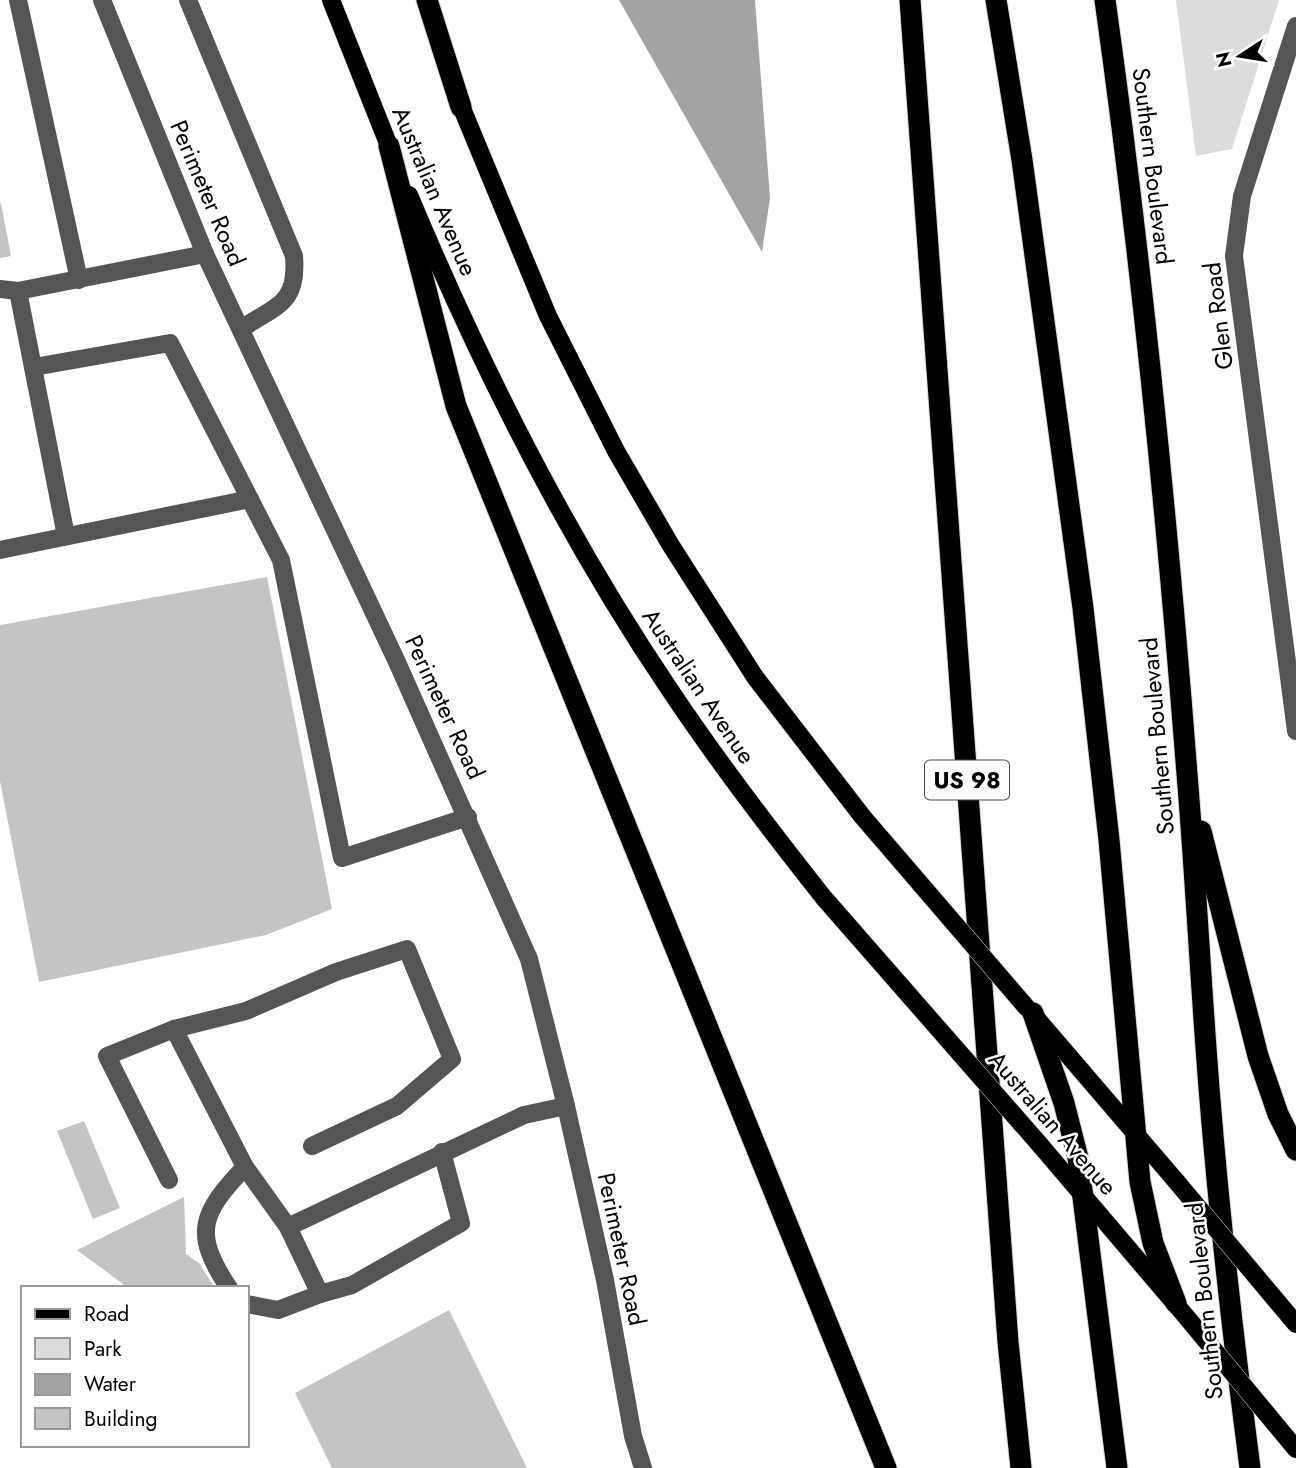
<svg xmlns="http://www.w3.org/2000/svg" width="1296" height="1468" font-family="Jost,sans-serif">
  <style>
    .green { fill: #dcdcdc }
    .water { fill: #a3a3a3 }
    .building { fill: #c4c4c4 }
    .lines { fill: none; stroke-linecap: round; stroke-linejoin: round }
    .major-casing { stroke: #dbdbdb; stroke-width: 19 }
    .highway-casing { stroke: #dbdbdb; stroke-width: 23 }
    .minor { stroke: #555; stroke-width: 18 }
    .major { stroke: #000; stroke-width: 18 }
    .highway { stroke: #000; stroke-width: 21 }
    .major-bridge-casing { stroke: #dbdbdb; stroke-width: 19; stroke-linecap: butt }
    .major-bridge { stroke: #000; stroke-width: 18 }
    .labels { text-anchor: middle; dominant-baseline: central; stroke-width: 5; stroke-linejoin: round; paint-order: stroke }
    .shield { fill: #fff; stroke: #4c4c4c; stroke-width: 2 }
    .shield-label { font-size: 23px; font-weight: bold; fill: #000 }
    .street-label { font-size: 24px; fill: #000; stroke: #fff }
  </style>
  <rect width="100%" height="100%" fill="#fff"/>
  <!-- green -->
  <path class="green" d="M1176 0H1279L1232 149 1196 156Z"/>
  <!-- water -->
  <path class="water" d="M619 0H755L770 198 762 252Z"/>
  <!-- building -->
  <g class="building">
    <path d="M1 203 11 256 0 258V204Z"/>
    <path d="M267 577 332 909 266 935 39 982 0 781V625Z"/>
    <path d="M84 1121 120 1208 93 1219 57 1131Z"/>
    <path d="M184 1197 186 1254 199 1263 215 1288H122L123 1284 77 1250Z"/>
    <path d="M449 1310 527 1468H332L295 1393Z"/>
  </g>
  <g class="lines">
    <defs>
      <g id="major">
        <path d="M331 0 393 156"/>
        <path d="M456 94 548 316 616 451 670 544 755 677 862 816"/>
        <path d="M409 195C481 367 565 535 670 690 718 762 770 830 824 898"/>
        <path d="M1037 1019 1176 1181"/>
        <path d="M1041 1146 1189 1320"/>
      </g>
      <g id="highway">
        <path d="M427 0 461 107"/>
        <path d="M910 0 1008 1342 1021 1468"/>
        <path d="M996 0 1022 160 1083 608 1109 840 1140 1182 1153 1243 1176 1303"/>
        <path d="M1105 0C1141 257 1167 515 1187 774 1196 882 1201 991 1210 1100 1220 1223 1234 1345 1250 1468"/>
        <path d="M389 146 456 406 886 1468"/>
        <path d="M1201 831 1258 1056 1278 1114 1296 1150"/>
        <path d="M1033 1013 1064 1103 1078 1158 1117 1468"/>
      </g>
    </defs>
    <!-- major casing -->
    <use href="#major" class="major-casing"/>
    <!-- highway casing -->
    <use href="#highway" class="highway-casing"/>
    <!-- minor -->
    <g class="minor">
      <path d="M18 0 79 280"/>
      <path d="M102 0 205 254 397 662 529 959 566 1106 605 1280 633 1436 643 1468"/>
      <path d="M188 0 294 256C298 304 277 305 241 329"/>
      <path d="M1296 26 1242 196 1234 256 1296 731"/>
      <path d="M0 289 18 291 205 254"/>
      <path d="M18 291 66 536"/>
      <path d="M34 367 170 343 281 560 342 858 468 817"/>
      <path d="M0 550 250 499"/>
      <path d="M174 1029 246 1011 336 972 407 949 452 1059 397 1106 312 1146"/>
      <path d="M169 1180 107 1056 174 1029 245 1167 288 1227 524 1115 566 1106"/>
      <path d="M288 1227 320 1294 352 1285 461 1223 442 1152"/>
      <path d="M229 1288C192 1233 201 1213 245 1167"/>
      <path d="M247 1304 278 1310 320 1294"/>
    </g>
    <!-- major -->
    <use href="#major" class="major"/>
    <!-- highway -->
    <use href="#highway" class="highway"/>
    <defs>
      <g id="major-bridge">
        <path d="M862 816 1027 1008"/>
        <path d="M824 898 1041 1146"/>
        <path d="M1176 1181 1296 1324"/>
        <path d="M1189 1320 1296 1449"/>
      </g>
    </defs>
    <!-- major-bridge casing -->
    <use href="#major-bridge" class="major-bridge-casing"/>
    <!-- major-bridge -->
    <use href="#major-bridge" class="major-bridge"/>
  </g>
  <g class="labels">
    <!-- shield labels -->
    <rect class="shield" x="925" y="760.5" width="84" height="39" rx="5"/>
    <g class="shield-label">
      <text x="967" y="780">US 98</text>
    </g>
    <!-- street labels -->
    <g class="street-label">
      <text transform="translate(1153 166) rotate(83)">Southern Boulevard</text>
      <text transform="translate(435 191) rotate(67)">Australian Avenue</text>
      <text transform="translate(208 193) rotate(67)">Perimeter Road</text>
      <text transform="translate(1218 316) rotate(-97)">Glen Road</text>
      <text transform="translate(699 686) rotate(56)">Australian Avenue</text>
      <text transform="translate(445 707) rotate(65)">Perimeter Road</text>
      <text transform="translate(1157 736) rotate(-95)">Southern Boulevard</text>
      <text transform="translate(1053 1123) rotate(49)">Australian Avenue</text>
      <text transform="translate(622 1249) rotate(78)">Perimeter Road</text>
      <text transform="translate(1204 1301) rotate(-96)">Southern Boulevard</text>
    </g>
  </g>
  <!-- legend -->
  <rect x="21" y="1286" width="228" height="161" fill="#ffffff" stroke="#999999" stroke-width="2"/>
  <rect x="35" y="1309" width="35" height="10" fill="#000000" stroke="#999999" stroke-width="2"/>
  <text x="84" y="1321" font-size="21" fill="#000000">Road</text>
  <rect x="35" y="1338" width="35" height="21" fill="#dcdcdc" stroke="#999999" stroke-width="2"/>
  <text x="84" y="1356" font-size="21" fill="#000000">Park</text>
  <rect x="35" y="1374" width="35" height="21" fill="#a3a3a3" stroke="#999999" stroke-width="2"/>
  <text x="84" y="1391" font-size="21" fill="#000000">Water</text>
  <rect x="35" y="1408" width="35" height="21" fill="#c4c4c4" stroke="#999999" stroke-width="2"/>
  <text x="84" y="1426" font-size="21" fill="#000000">Building</text>
  <!-- north arrow -->
  <g transform="translate(1240 56) rotate(258)" stroke="#ffffff" stroke-width="5" paint-order="stroke">
  <path d="M0-5L12 26L0 18L-12 26Z" fill="#000000"/>
  <text y="-10" font-size="19" font-weight="bold" text-anchor="middle" fill="#000000">N</text>
  </g>
</svg>
